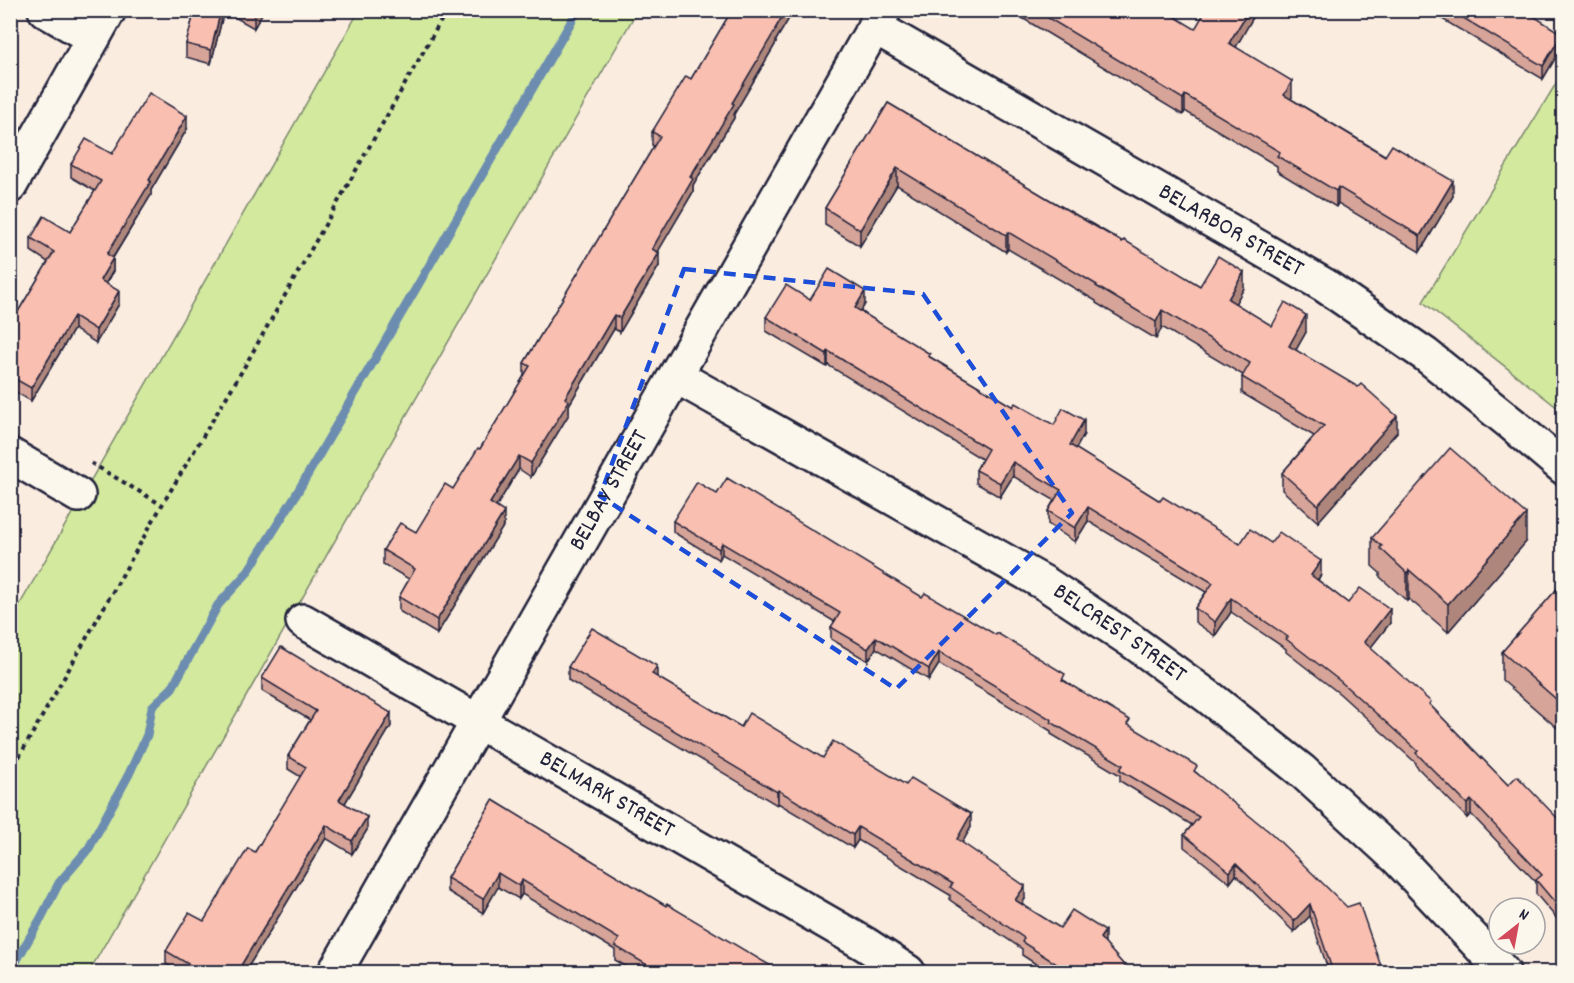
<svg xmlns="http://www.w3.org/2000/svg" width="1574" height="983" font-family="Dekko,sans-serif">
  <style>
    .green { fill: #d2e99e; stroke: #7a866c; stroke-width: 1.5 }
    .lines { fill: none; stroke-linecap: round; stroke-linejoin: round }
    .stream { stroke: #6d8db0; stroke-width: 9 }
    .minor-casing { stroke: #22223b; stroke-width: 38 }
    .path { stroke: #22223b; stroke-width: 4; stroke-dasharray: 4.5 4.5; stroke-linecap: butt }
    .minor { stroke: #fbf7ec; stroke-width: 33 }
    .wall { fill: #d6a498; stroke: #22223b; stroke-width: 1.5 }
    .shaded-wall { fill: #ae867c; stroke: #22223b; stroke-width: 1.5 }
    .building { fill: #f9bfb1; stroke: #22223b; stroke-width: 1.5 }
    .marked { fill: none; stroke: #1d4ed8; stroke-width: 4.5; stroke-dasharray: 12 8; stroke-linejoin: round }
    .labels { text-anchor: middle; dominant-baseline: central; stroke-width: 4.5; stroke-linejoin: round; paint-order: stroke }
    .street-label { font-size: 24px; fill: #22223b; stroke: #fbf7ec }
  </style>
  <rect width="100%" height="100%" fill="#fbece0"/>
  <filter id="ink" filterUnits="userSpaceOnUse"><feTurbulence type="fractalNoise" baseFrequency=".0167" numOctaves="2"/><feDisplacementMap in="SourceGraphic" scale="12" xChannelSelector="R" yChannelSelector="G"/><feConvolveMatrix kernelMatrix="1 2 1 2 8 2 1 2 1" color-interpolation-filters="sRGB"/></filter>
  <g filter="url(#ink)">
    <!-- green -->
    <g class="green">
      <path d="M359 11H637L89 972H11V620Z"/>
      <path d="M1563 72V412L1423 302Z"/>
    </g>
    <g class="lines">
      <!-- stream -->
      <path class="stream" d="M10 972 41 918 59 883 89 848 129 774 147 735 152 707 172 688 218 605 247 573 294 498 578 10"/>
      <defs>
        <g id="minor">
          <path d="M45 10 93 38"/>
          <path id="s1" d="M875 27 1324 285 1426 355 1512 424 1564 468"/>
          <path d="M10 186 109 10"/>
          <path id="s2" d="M676 376 1046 584 1132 641 1210 698 1302 771 1397 858 1479 945 1503 972"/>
          <path d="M10 455 78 495"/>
          <path id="s3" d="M303 621 865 944 908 972"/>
          <path id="s4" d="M335 972 884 10"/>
        </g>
      </defs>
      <!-- minor casing -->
      <use href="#minor" class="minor-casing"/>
      <!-- path -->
      <g class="path">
        <path d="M91 463 162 505"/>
        <path d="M10 773 162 505 242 371 447 10"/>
      </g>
      <!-- minor -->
      <use href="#minor" class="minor"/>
    </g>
    <!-- wall -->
    <g class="wall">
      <path d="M195 10H264L254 28 224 11 211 64 186 57V44Z"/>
      <path d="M732 10H794L776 40V43L734 114V118L693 185V192L657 252 659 266 620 332 614 329 569 405V414L531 477 519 469 496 507 504 525 437 634 399 611V597L409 579 383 564V550L416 532 453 489 480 449 524 376V363L654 146 652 145V132L691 79Z"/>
      <path d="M1009 10H1143L1150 15 1195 29 1252 10V19L1236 47 1292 97 1291 99 1453 196 1420 252 1338 203 1336 207 1277 171V166L1185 111 1183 115Z"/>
      <path d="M1324 10H1333L1331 14Z"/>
      <path d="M1427 10H1524L1562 47 1543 79Z"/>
      <path d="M888 103 1045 197 1200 286 1244 288 1235 304 1272 326 1306 332 1296 350 1397 432 1318 522 1282 490V473L1314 436 1242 393V377L1243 375 1162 327 1156 339 1096 303V301L1008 249 1006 252 897 185 860 246 825 225V208Z"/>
      <path d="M187 129 151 190V195L113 258V271L106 283 119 304 96 343 74 329 31 401 10 389V325L48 262 31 251V238L70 232 95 191 71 177V164L112 154Z"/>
      <path d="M810 300 865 304 861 311 930 357 1013 407 1054 425 1084 434 1076 449 1160 501 1240 544 1271 543 1321 575 1318 580 1348 603 1390 623 1370 648 1431 706 1508 785 1563 824V926L1536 894V882L1471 814 1467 818 1416 766V763L1340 694 1286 652V649L1231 612 1215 636 1195 622V608L1206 592 1088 521 1075 542 1048 524V511L1054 500 1013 476 1000 497 976 483V470L982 459 828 365 827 367 766 331V317Z"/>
      <path d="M717 494 922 597 1065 681 1197 773 1383 972H1329L1310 916 1294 932 1236 875 1230 883 1184 847V835L1192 825 1120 781V775L1051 734V731L939 664 929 680 876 648 868 661 831 639V627L835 622 722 554 719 560 673 532V521Z"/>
      <path d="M1372 538 1526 542 1448 632 1409 599 1407 601 1380 577V573L1372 566Z"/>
      <path d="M1563 582V733L1502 680V652Z"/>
      <path d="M568 667 657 677 741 727 823 758 971 827 962 843 1025 899 1021 904 1060 928 1105 944 1130 972H1048L1022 955V949L950 900V895L858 840 853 848 778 803 777 805 568 680Z"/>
      <path d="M262 678 391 726 345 803 367 830 352 854 326 838 245 972H180L166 964V951L204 921 255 852 301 777 288 769V756L310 720 262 691Z"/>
      <path d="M493 800 666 906 781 972H636L615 960V950L522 894 519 899 498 887 483 913 447 891V878Z"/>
    </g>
    <!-- shaded-wall -->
    <g class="shaded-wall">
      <path d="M221 10H224L211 64V50Z"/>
      <path d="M256 10H264L254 28V14Z"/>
      <path d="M786 10H794L776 40V43L734 114V118L693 185V192L652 262V249L732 103Z"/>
      <path d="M1249 10H1252V19L1229 59V43Z"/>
      <path d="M1562 34V47L1543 79V66Z"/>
      <path d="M13 63V79L10 83V67Z"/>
      <path d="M1292 81V97L1284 111V95Z"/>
      <path d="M1185 95V111L1183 115V99Z"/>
      <path d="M187 116V129L151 190V195L107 267V254L149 180Z"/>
      <path d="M897 168V185L860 246V230Z"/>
      <path d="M1453 181V196L1420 252V236Z"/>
      <path d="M1338 187V203L1336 207V191Z"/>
      <path d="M1008 232V249L1006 252V235Z"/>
      <path d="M659 253V266L620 332V318Z"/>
      <path d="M113 258V271L100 293V280Z"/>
      <path d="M1244 272V288L1228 316V299Z"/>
      <path d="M119 291V304L96 343V330Z"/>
      <path d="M865 291V304L855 321V308Z"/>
      <path d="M1162 310V327L1156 339V322Z"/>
      <path d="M614 315V329L569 405V414L531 477V463L565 398Z"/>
      <path d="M1306 315V332L1289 362V346Z"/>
      <path d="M74 316V329L31 401V388Z"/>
      <path d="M828 351V365L827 367V354Z"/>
      <path d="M1397 416V432L1318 522V505Z"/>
      <path d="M1084 420V434L1070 459V445Z"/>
      <path d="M519 456V469L490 517V503Z"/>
      <path d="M1013 462V476L1000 497V483Z"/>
      <path d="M1088 507V521L1075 542V528Z"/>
      <path d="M504 512V525L437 634V620Z"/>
      <path d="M1526 514V542L1448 632V604Z"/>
      <path d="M722 543V554L719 560V549Z"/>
      <path d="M1321 561V575L1311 588V575Z"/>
      <path d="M1409 570V599L1407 601V573Z"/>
      <path d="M1231 598V612L1215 636V622Z"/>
      <path d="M1390 609V623L1364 656V642Z"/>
      <path d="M876 637V648L868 661V649Z"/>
      <path d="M939 652V664L929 680V669Z"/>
      <path d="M657 666V679L652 674Z"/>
      <path d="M391 713V726L339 813V800Z"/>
      <path d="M778 790V803L777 805V792Z"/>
      <path d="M1471 800V814L1467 818V804Z"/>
      <path d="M971 814V827L957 852V839Z"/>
      <path d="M367 817V830L352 854V841Z"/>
      <path d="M326 825V838L245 972H237Z"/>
      <path d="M858 827V840L853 848V835Z"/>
      <path d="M1236 864V875L1230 883V872Z"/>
      <path d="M498 873V887L483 913V899Z"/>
      <path d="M522 880V894L519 899V886Z"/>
      <path d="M1025 886V899L1015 913V900Z"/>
      <path d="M1310 904V916L1294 932V921Z"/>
      <path d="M1105 931V944L1100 938Z"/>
    </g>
    <!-- building -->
    <g class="building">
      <path d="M195 10H221L211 50 186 44Z"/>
      <path d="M247 10H256L254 14Z"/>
      <path d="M732 10H786L775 29H776L732 103 734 104 690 177 693 179 652 249 659 253 620 318 614 315 565 398 569 401 531 463 519 456 490 503 504 512 437 620 399 597 415 569 383 550 400 523 416 532 445 484 453 489 478 448 480 449 530 366 524 363 660 136 652 132 686 76 691 79Z"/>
      <path d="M1035 10H1143L1150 15 1152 10H1164L1195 29 1206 10H1249L1229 43 1292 81 1284 95 1385 156 1392 145 1453 181 1420 236 1338 187 1336 191 1277 156 1280 152 1185 95 1183 99Z"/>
      <path d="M1450 10H1524L1562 34 1543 66Z"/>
      <path d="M149 93 187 116 149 180 151 181 107 254 113 258 100 280 119 291 96 330 74 316 31 388 10 376V325L54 252 31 238 44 216 70 232 101 181 71 164 86 139 112 154Z"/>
      <path d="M888 103 1045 197 1122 242 1124 240 1200 286 1218 256 1244 272 1228 299 1272 326 1285 302 1306 315 1289 346 1358 387 1361 384 1397 416 1318 505 1282 473 1324 426 1242 377 1250 363 1162 310 1156 322 1096 286 1097 285 1008 232 1006 235 897 168 860 230 825 208Z"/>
      <path d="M829 269 865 291 855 308 930 354 928 356 1013 407 1015 403 1054 425 1063 408 1084 420 1070 445 1160 501 1163 497 1240 544 1250 529 1271 543 1279 532 1321 561 1311 575 1348 603 1360 588 1390 609 1364 642 1431 702 1429 704 1508 785 1517 776 1563 824V912L1536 880 1542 875 1471 800 1467 804 1416 753 1418 751 1340 681 1286 639 1288 637 1231 598 1215 622 1195 608 1213 583 1088 507 1075 528 1048 511 1061 490 1013 462 1000 483 976 470 988 449 828 351 827 354 766 317 786 285 810 300Z"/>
      <path d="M1450 448 1526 514 1448 604 1409 570 1407 573 1380 548 1382 546 1372 538Z"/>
      <path d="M727 478 922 597 925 593 996 635 997 633 1065 674 1062 680 1130 720 1127 724 1197 766 1194 771 1271 833 1347 907 1359 903 1383 972H1333L1310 904 1294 921 1236 864 1230 872 1184 835 1199 817 1120 770 1123 765 1051 722 1052 720 939 652 929 669 876 637 868 649 831 627 840 613 722 543 719 549 673 521 697 482 717 494Z"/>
      <path d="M1563 582V705L1502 652Z"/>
      <path d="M592 628 657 666 652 674 741 727 749 713 823 758 833 741 906 785 911 778 971 814 957 839 1025 886 1015 900 1060 928 1072 910 1105 931 1100 938 1130 972H1069L1022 942 1024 938 950 887 953 884 858 827 853 835 778 790 777 792 568 667Z"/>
      <path d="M281 647 391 713 339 800 367 817 352 841 326 825 237 972H186L190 965 166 951 189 913 204 921 248 848 255 852 306 767 288 756 316 711 262 678Z"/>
      <path d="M493 800 666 906 667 904 781 972H659L615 946 619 939 522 880 519 886 498 873 483 899 447 878Z"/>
      <path d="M408 967 418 972H404Z"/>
    </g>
  </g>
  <!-- marked area -->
  <path class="marked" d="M684 269 923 294 1072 513 896 689 600 496Z"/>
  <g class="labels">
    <!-- street labels -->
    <g class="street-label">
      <text stroke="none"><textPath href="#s1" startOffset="410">BELARBOR STREET</textPath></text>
      <text stroke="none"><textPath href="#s4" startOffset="554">BELBAY STREET</textPath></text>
      <text stroke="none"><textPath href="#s2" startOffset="513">BELCREST STREET</textPath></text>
      <text stroke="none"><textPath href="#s3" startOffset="350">BELMARK STREET</textPath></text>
    </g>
  </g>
  <!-- margin -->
  <rect width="1574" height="983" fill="none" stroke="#fbf7ec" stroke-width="36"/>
  <rect x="18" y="18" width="1538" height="947" fill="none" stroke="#22223b" stroke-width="2" filter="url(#ink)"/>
  <!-- north arrow -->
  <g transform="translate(1517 926) rotate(31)"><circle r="28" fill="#fbf7ec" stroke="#a4a2a5" stroke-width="1.5"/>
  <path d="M0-4.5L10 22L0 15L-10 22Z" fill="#d1495b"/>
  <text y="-9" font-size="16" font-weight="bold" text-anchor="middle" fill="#22223b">N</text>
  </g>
</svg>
